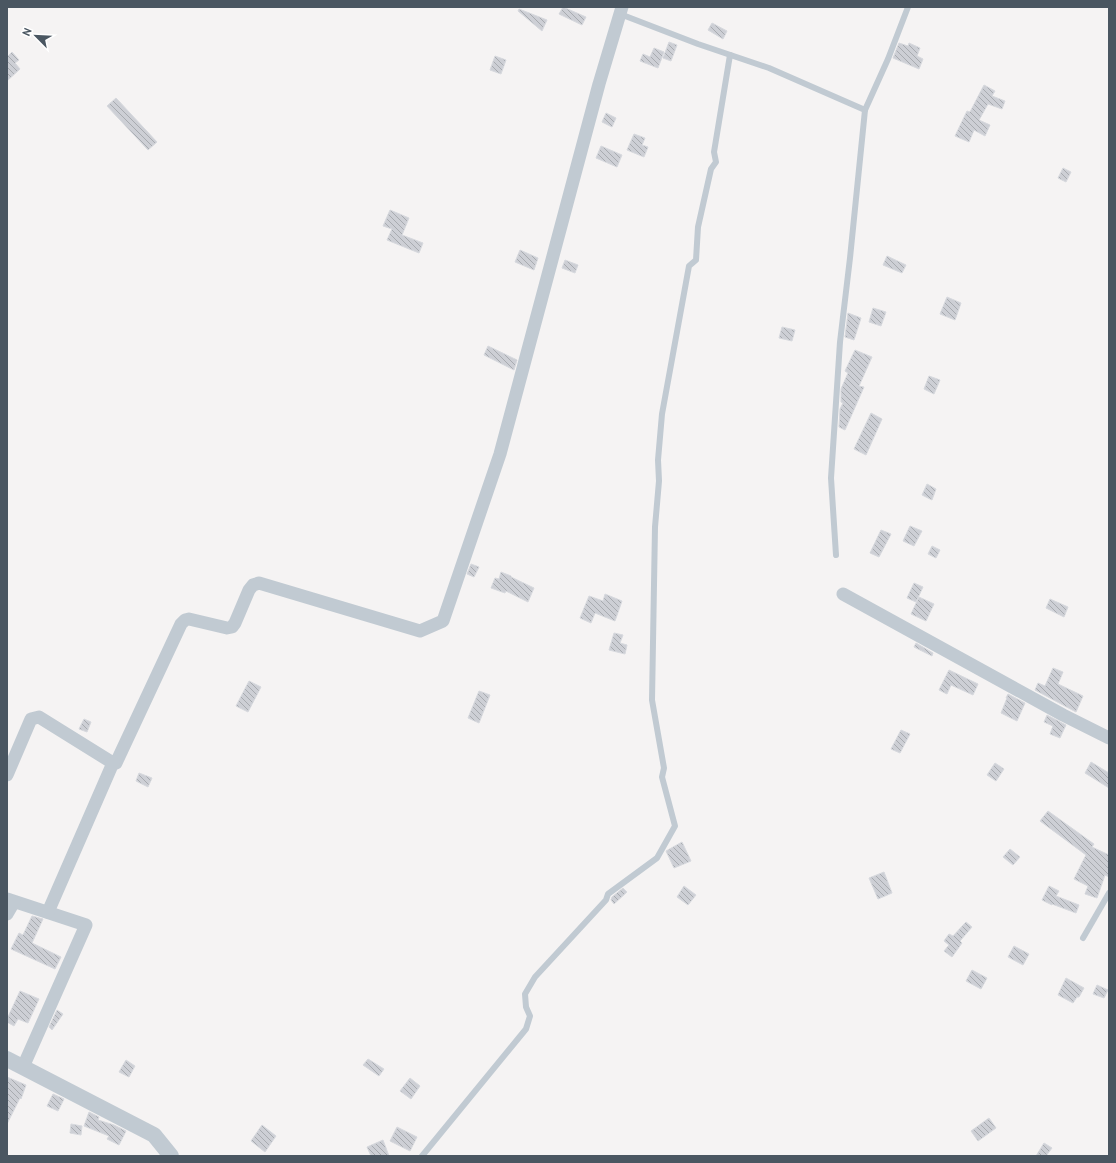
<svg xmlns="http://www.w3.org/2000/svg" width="1116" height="1163" font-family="'PT Sans',sans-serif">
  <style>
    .building { fill: url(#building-back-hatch); stroke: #d7d9de }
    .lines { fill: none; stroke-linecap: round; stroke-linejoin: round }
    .service { stroke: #c1cad2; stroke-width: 6 }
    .minor { stroke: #c1cad2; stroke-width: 13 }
    .tertiary { stroke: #c1cad2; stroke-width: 16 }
  </style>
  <defs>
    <pattern id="building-back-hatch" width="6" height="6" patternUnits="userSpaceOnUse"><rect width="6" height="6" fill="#cdcfd5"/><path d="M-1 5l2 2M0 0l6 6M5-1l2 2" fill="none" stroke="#a8abb0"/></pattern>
  </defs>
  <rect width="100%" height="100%" fill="#f5f3f3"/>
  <!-- building -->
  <g class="building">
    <path d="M563 7 586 17 582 25 559 14Z"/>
    <path d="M519 9 547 20 542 31 518 11Z"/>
    <path d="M712 23 727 31 723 39 708 30Z"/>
    <path d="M669 42 677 45 671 61 663 58Z"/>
    <path d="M899 43 908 46 909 43 920 48 917 56 923 59 919 69 893 58Z"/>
    <path d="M654 48 664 52 658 68 640 61 643 54 650 57Z"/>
    <path d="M12 52 19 60 15 63 20 69 7 81V54L8 56Z"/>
    <path d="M495 56 506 60 501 74 490 70Z"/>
    <path d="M984 85 995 91 992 96 1005 101 1002 109 988 104 979 120 990 125 985 136 974 130 969 142 955 136 967 111 970 112Z"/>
    <path d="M116 98 157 142 148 150 107 106Z"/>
    <path d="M606 113 616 118 612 127 602 122Z"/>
    <path d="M634 134 645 138 642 145 648 147 644 157 627 150Z"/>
    <path d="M601 146 622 155 617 167 596 158Z"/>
    <path d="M1063 168 1071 172 1066 182 1058 178Z"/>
    <path d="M390 210 409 218 402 235 423 243 419 253 387 240 392 229 383 226Z"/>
    <path d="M520 250 538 258 534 270 515 262Z"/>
    <path d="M887 256 906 265 902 273 883 265Z"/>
    <path d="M565 260 578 265 575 273 562 268Z"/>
    <path d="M947 297 961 303 955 320 940 314Z"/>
    <path d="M873 308 886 312 881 326 869 322Z"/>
    <path d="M848 313 861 318 854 340 845 337Z"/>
    <path d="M782 327 795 330 792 341 779 338Z"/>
    <path d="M488 346 517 360 514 370 484 355Z"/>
    <path d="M855 350 872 357 859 386 864 387 845 430 839 427 840 409 843 403 841 402V389L848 373 845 371Z"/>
    <path d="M929 376 940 380 934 394 924 389Z"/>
    <path d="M871 413 882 419 866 455 854 449Z"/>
    <path d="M927 484 936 489 932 500 922 495Z"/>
    <path d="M910 526 922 531 914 546 903 541Z"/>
    <path d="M881 530 891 534 879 557 870 553Z"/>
    <path d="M932 546 940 550 936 558 928 554Z"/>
    <path d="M471 564 479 567 474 577 467 574Z"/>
    <path d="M501 572 511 576V577L534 588 528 602 506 591 505 593 491 588 495 578 499 579Z"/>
    <path d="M914 583 923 587 916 602 907 598Z"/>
    <path d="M605 594 622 601 615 621 595 613 591 623 580 618 589 596 603 601Z"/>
    <path d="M919 597 934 604 926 621 911 614Z"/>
    <path d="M1050 599 1068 607 1064 617 1046 608Z"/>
    <path d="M614 633 623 635 620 643 627 645 625 654 609 650Z"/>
    <path d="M916 643 933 653 932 656 914 647Z"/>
    <path d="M1053 668 1063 672 1058 684 1083 696 1076 712 1035 690 1038 683 1045 686Z"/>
    <path d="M949 670 978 684 973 695 951 685 947 694 939 690Z"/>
    <path d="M249 681 261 687 248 712 236 706Z"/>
    <path d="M479 691 490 695 479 723 468 718Z"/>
    <path d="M1008 694 1025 703 1017 721 1001 713 1007 698H1006Z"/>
    <path d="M1047 715 1066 725 1060 738 1050 734 1053 726 1044 722Z"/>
    <path d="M84 719 91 722 87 732 79 729Z"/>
    <path d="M901 730 910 734 900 753 891 749Z"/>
    <path d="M1091 762 1109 773V788L1085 773Z"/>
    <path d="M995 763 1004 769 996 781 987 775Z"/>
    <path d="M139 773 152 778 148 787 136 781Z"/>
    <path d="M1048 811 1094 844 1092 847 1109 855V877L1105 875 1097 898 1085 894 1088 886 1074 879 1086 855 1040 821Z"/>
    <path d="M682 842 691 861 674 868 666 851Z"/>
    <path d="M1010 849 1020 857 1013 865 1003 857Z"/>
    <path d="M884 872 892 893 878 899 869 878Z"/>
    <path d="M684 886 696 895 688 905 677 897Z"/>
    <path d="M1049 886 1059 891 1056 896 1079 905 1076 913 1052 904V905L1042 900Z"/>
    <path d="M623 888 627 892 614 904 611 900 612 897Z"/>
    <path d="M32 916 43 919 32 943 61 957 55 969 11 949 19 933 23 935Z"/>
    <path d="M966 922 972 927 960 941 962 943 952 957 944 951 949 945 944 941 949 934 953 936Z"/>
    <path d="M1014 946 1029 954 1023 965 1008 957Z"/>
    <path d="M972 970 987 978 981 989 966 981Z"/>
    <path d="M1066 978 1084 988 1079 997H1077L1073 1003 1058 995Z"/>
    <path d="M1097 985 1108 990 1104 998 1093 994Z"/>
    <path d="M20 991 39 999 28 1023 18 1019 14 1026 7 1022V1019Z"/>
    <path d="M57 1010 63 1014 52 1030 49 1027Z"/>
    <path d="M368 1059 384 1069 379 1076 363 1065Z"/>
    <path d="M126 1060 135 1066 129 1077 119 1072Z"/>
    <path d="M7 1077 26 1085 21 1099 20 1098 7 1124Z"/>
    <path d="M410 1078 420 1086 411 1099 400 1091Z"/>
    <path d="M53 1094 64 1099 58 1111 47 1106Z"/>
    <path d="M89 1112 99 1117 98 1120 114 1125 126 1131 119 1145 107 1139 109 1136 84 1126Z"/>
    <path d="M989 1118 996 1128 978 1141 971 1131Z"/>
    <path d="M71 1124 82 1126 81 1135 70 1133Z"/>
    <path d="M262 1125 276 1136 265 1152 251 1141Z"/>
    <path d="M397 1127 417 1137 410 1151 390 1141Z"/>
    <path d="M383 1140 389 1156H371L367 1147Z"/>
    <path d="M1044 1143 1052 1148 1046 1156H1036Z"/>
  </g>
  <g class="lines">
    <!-- service -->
    <g class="service">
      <path d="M620 14 698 44 769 68 865 110 888 59 908 7"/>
      <path d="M836 555 831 478 840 342 850 258 865 110"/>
      <path d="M1083 938 1109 893"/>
      <path d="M422 1156 526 1029 530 1016 526 1007 525 994 535 977 606 900 608 894 657 858 675 826 662 777 664 768 652 700 655 527 659 481 658 460 662 414 689 266 696 260 698 227 711 169 716 162 714 152 730 55"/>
    </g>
    <!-- minor -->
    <g class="minor">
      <path d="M843 594 1063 715 1109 738"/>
      <path d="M7 775 31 719 39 717 113 763H116L181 624 185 620 189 619 227 628 232 627 235 623 249 590 253 585 259 583 420 631 443 621 500 454 599 84 622 7"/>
      <path d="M7 899 86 925 23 1067"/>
      <path d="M48 912 113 763"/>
      <path d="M7 914 14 902"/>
    </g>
    <!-- tertiary -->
    <path class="tertiary" d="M7 1059 154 1135 171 1156"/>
  </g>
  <!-- border -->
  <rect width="1116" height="1163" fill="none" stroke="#4a5661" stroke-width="16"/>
  <!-- north arrow -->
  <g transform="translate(36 36) rotate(294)" stroke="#ffffff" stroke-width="3" paint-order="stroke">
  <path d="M0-3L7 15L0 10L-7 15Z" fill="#4a5661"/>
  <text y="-6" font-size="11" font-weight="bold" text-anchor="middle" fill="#4a5661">N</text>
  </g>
</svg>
